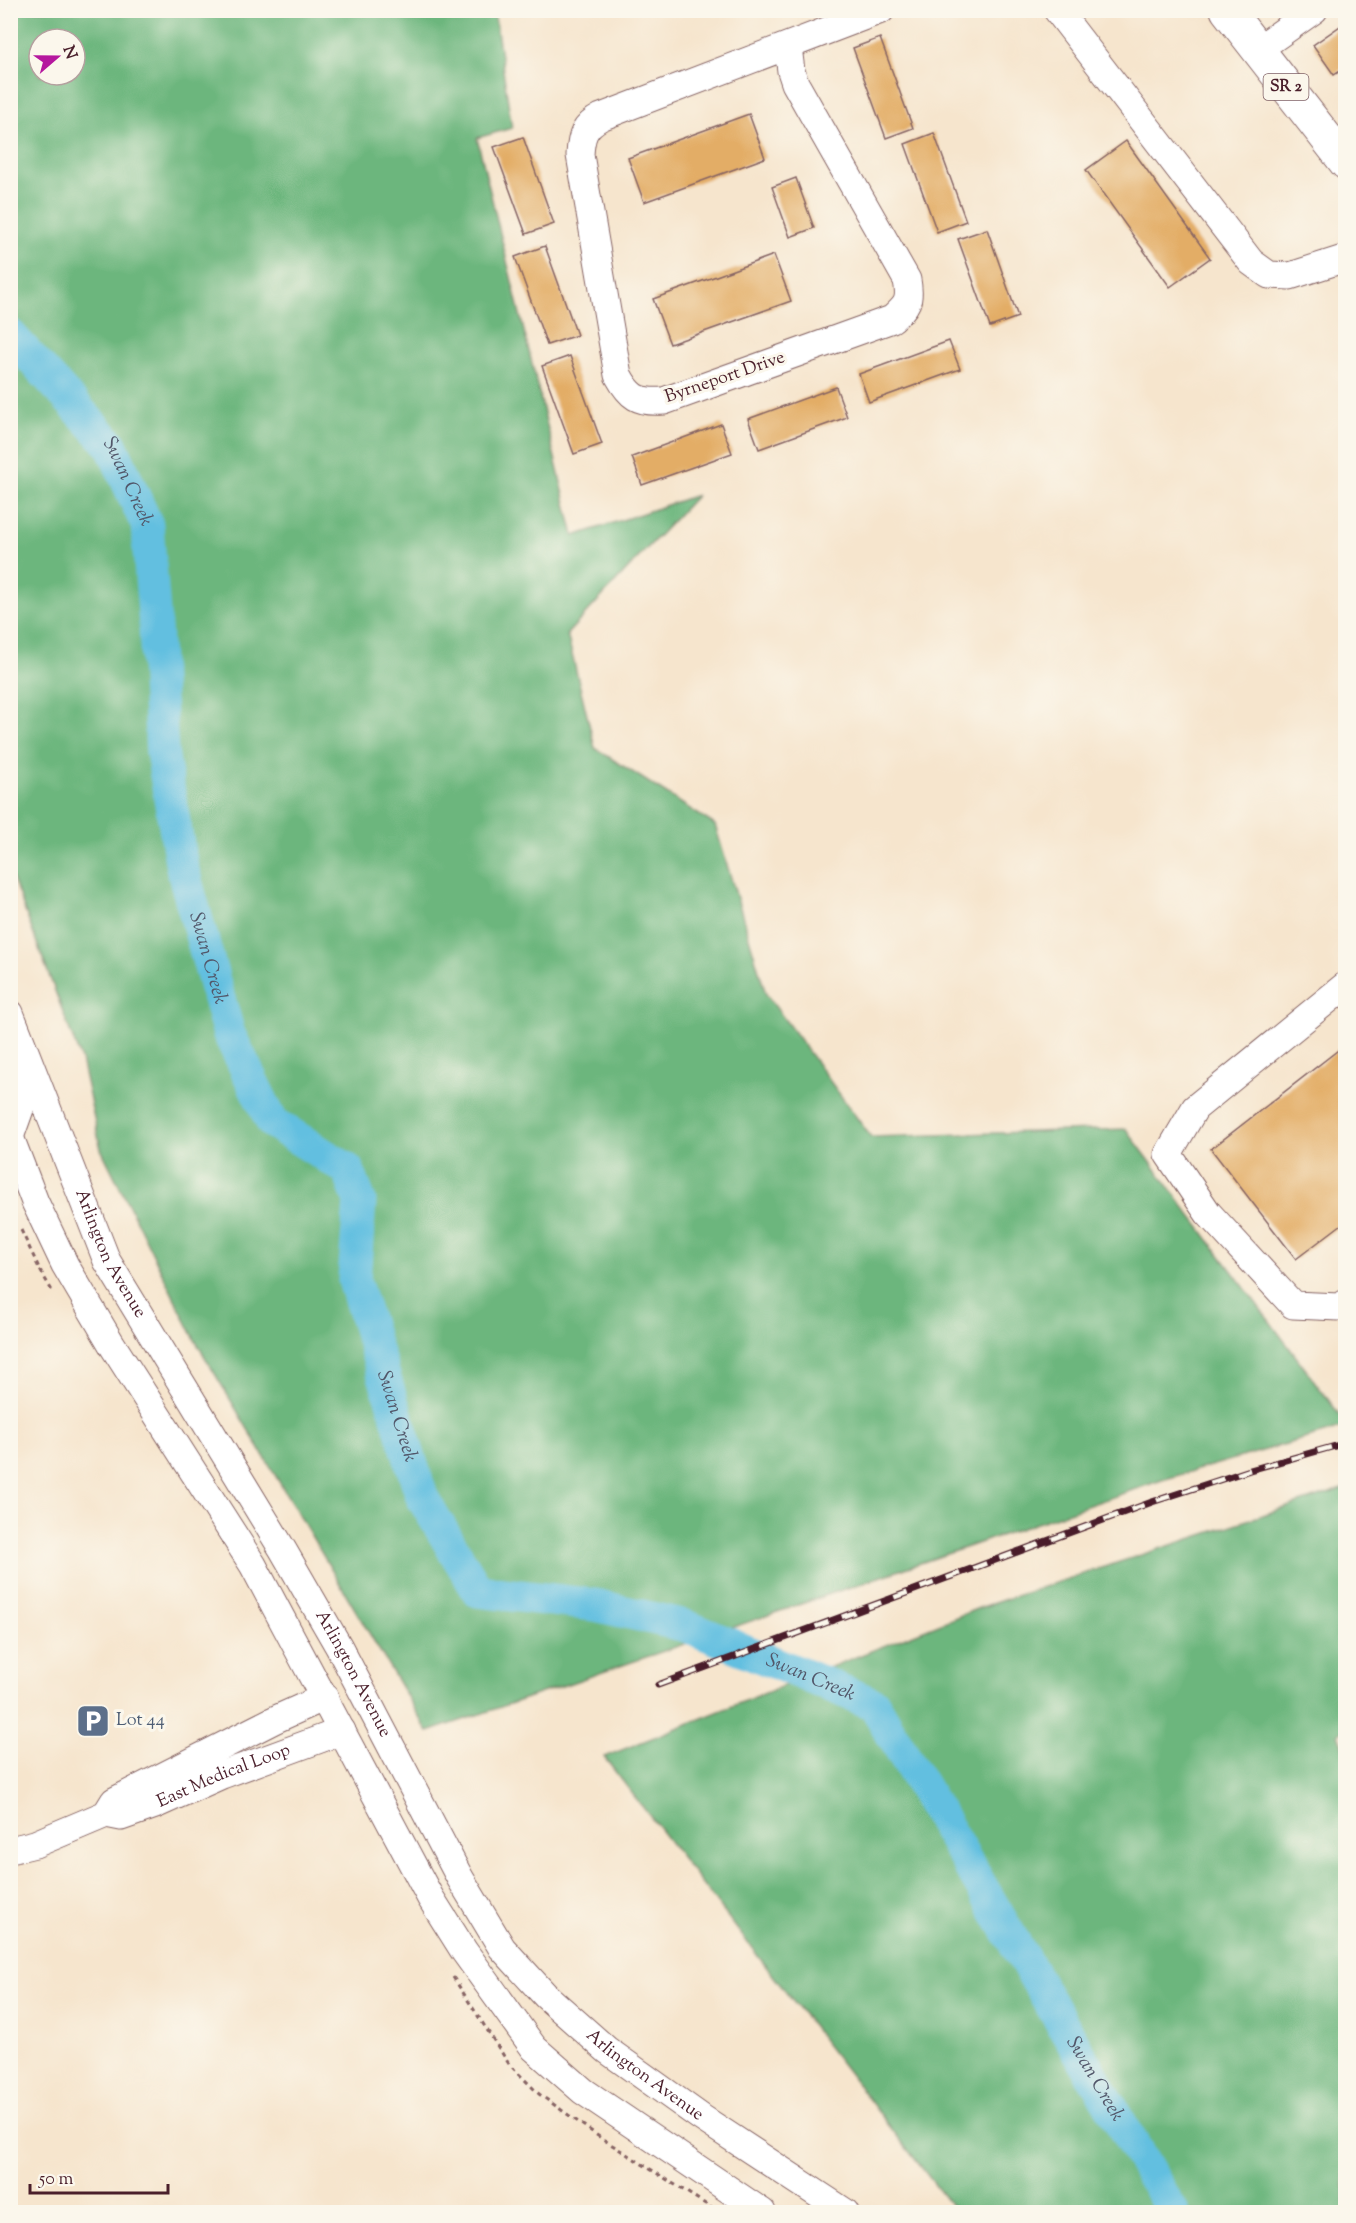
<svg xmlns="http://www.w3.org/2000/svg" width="1356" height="2223" font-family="'Sorts Mill Goudy',serif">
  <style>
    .forest { fill: #6cb67d; stroke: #5b6a54; stroke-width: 1.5; fill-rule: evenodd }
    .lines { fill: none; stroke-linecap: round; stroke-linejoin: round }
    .river { stroke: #62bfe0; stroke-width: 33 }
    .building { fill: #e3ad66 }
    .minor-casing { stroke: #866464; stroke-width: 29 }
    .major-casing { stroke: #866464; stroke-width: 35 }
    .path { stroke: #866464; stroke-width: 3; stroke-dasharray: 4.5 4.5; stroke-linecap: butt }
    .minor { stroke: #fff; stroke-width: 27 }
    .major { stroke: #fff; stroke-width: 33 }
    .rail-casing { stroke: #4a1f2b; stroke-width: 7 }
    .rail { stroke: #fbf7ec; stroke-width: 4.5; stroke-dasharray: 14; stroke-linecap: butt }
    .labels { text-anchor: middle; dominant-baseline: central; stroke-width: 6; stroke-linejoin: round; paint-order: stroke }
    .shield { fill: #fbf7ec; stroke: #7f6065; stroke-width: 1.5 }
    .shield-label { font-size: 16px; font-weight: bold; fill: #4a1f2b }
    .street-label { font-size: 18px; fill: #4a1f2b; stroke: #fbf7ec }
    .service-label { font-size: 18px; fill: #4e5e75; stroke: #fbf7ec; text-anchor: start }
    .water-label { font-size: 20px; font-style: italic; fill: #52576a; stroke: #fbf7ec }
  </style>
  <rect width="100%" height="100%" fill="#fbf7ec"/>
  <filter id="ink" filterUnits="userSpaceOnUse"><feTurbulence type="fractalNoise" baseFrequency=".0167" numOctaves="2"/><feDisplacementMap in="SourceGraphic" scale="12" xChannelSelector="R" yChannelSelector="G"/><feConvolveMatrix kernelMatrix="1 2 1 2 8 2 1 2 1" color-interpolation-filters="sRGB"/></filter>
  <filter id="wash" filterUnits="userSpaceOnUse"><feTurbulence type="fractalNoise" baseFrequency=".008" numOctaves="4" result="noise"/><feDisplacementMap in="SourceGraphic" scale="24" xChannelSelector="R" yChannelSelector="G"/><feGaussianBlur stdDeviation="1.35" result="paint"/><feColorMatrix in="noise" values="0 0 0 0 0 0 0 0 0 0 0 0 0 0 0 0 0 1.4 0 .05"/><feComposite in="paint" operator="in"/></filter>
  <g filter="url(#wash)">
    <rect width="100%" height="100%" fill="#f6e5cd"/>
    <!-- forest -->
    <g class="forest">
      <path d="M11 10 494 11 512 128 477 138 574 536 697 495 567 634 595 748 715 825 766 994 871 1137 1126 1129 1345 1422V1427L1162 1480 428 1732 196 1342 101 1149 81 1060 11 874ZM39 39H75V75H39Z"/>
      <path d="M1345 1488 1346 1730 1338 1734 1346 1755 1345 2212H956L604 1757 979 1608Z"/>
    </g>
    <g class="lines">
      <!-- river -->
      <path class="river" id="s1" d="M10 335 111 445 147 525 155 626 162 752 182 867 229 1034 272 1122 348 1170 360 1201 354 1280 422 1497 478 1591 595 1605 686 1626 874 1704 1173 2212"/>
    </g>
    <g id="blocks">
      <!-- building -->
      <g class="building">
        <path d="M1346 22V67L1334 75 1313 45Z"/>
        <path d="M880 38 913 128 886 138 853 48Z"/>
        <path d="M749 114 765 158 644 202 628 158Z"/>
        <path d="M934 133 966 221 937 232 905 144Z"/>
        <path d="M523 137 554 224 526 234 494 147Z"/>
        <path d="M1126 141 1210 258 1170 287 1086 170Z"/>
        <path d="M796 178 814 228 790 237 772 187Z"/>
        <path d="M987 229 1018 317 990 327 958 239Z"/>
        <path d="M545 246 577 335 547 345 515 257Z"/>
        <path d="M774 255 791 301 670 344 653 299Z"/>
        <path d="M949 341 960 369 869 402 859 374Z"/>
        <path d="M570 356 602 444 574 454 542 366Z"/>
        <path d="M836 387 847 417 759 449 748 419Z"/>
        <path d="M721 424 732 453 642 485 632 457Z"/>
        <path d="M1346 1044V1221L1296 1259 1211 1149Z"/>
      </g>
    </g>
  </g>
  <g filter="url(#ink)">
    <use href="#blocks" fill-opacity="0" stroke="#866464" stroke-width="1.5"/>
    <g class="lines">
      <defs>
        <g id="minor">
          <path d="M1057 10 1251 262 1269 275 1290 276 1346 258"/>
          <path d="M788 47 791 71 795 83 907 280C911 302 907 305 892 319L664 401C638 403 630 397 618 375L580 155C581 136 584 126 601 117L881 10"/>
          <path d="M1257 50 1314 10"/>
          <path d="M1346 985 1195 1108 1168 1154 1208 1213 1293 1305 1339 1307 1346 1303"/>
          <path id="s2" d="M10 1013 107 1261 283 1550 339 1647 460 1878 502 1948 546 1996 607 2050 702 2118 845 2212"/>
          <path d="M10 1137 35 1202 65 1265 111 1343 253 1565 430 1897 464 1951 534 2048 583 2091 762 2212"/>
          <path d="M10 1137 24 1098 28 1064"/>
          <path id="s3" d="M106 1814 121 1817 155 1805 222 1775 342 1731"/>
          <path d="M10 1850 35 1844 106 1814 114 1801 274 1720 325 1697"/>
        </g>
        <path id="major" d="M1227 10 1346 163"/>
      </defs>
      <!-- minor casing -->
      <use href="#minor" class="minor-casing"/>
      <!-- major casing -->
      <use href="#major" class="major-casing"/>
      <!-- path -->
      <g class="path">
        <path d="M21 1230 40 1270 54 1294"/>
        <path d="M453 1977 509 2064 539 2094 598 2136 718 2212"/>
      </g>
      <!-- minor -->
      <use href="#minor" class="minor"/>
      <!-- major -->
      <use href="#major" class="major"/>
      <defs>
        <path id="rail" d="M658 1685 1152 1502 1250 1470 1346 1443"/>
      </defs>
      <!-- rail casing -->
      <use href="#rail" class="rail-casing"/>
      <!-- rail -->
      <use href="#rail" class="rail"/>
    </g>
  </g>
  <!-- icons -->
  <defs>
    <symbol id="parking-square" viewBox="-11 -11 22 22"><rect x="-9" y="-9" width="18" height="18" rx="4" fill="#5c6f8a" stroke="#fbf7ec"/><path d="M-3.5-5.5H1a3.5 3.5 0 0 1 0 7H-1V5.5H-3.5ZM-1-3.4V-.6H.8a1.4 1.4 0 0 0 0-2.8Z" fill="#fff"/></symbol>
  </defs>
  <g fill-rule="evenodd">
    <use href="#parking-square" x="74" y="1702" width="38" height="38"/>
  </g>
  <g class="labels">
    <!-- shield labels -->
    <rect class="shield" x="1263.5" y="74" width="45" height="26" rx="4.5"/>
    <g class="shield-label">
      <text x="1286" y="87">SR 2</text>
    </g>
    <!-- street labels -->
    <g class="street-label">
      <text transform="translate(725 378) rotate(-19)">Byrneport Drive</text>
      <text stroke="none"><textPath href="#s2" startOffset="261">Arlington Avenue</textPath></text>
      <text stroke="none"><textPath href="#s2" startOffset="747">Arlington Avenue</textPath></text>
      <text stroke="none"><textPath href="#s3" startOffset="126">East Medical Loop</textPath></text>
      <text stroke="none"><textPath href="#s2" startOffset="1251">Arlington Avenue</textPath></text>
    </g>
    <!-- service labels -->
    <g class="service-label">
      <text x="116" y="1721">Lot 44</text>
    </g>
    <!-- water labels -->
    <g class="water-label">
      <text stroke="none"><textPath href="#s1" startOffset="190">Swan Creek</textPath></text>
      <text stroke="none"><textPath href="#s1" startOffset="676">Swan Creek</textPath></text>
      <text stroke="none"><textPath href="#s1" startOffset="1198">Swan Creek</textPath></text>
      <text stroke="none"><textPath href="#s1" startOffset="1738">Swan Creek</textPath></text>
      <text stroke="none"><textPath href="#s1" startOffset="2242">Swan Creek</textPath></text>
    </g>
  </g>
  <!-- margin -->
  <rect width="1356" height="2223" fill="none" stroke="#fbf7ec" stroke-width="36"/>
  <!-- north arrow -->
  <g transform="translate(57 57) rotate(70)"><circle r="28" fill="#fbf7ec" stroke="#b4a19f" stroke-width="1.5"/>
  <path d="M0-4.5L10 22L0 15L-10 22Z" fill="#b5179e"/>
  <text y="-9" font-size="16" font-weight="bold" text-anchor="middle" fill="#4a1f2b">N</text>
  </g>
  <!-- scale -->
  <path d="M30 2184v9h138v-9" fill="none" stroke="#4a1f2b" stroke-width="3"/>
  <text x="39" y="2184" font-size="18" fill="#4a1f2b" stroke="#fbf7ec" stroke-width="4.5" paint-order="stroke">50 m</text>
</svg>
